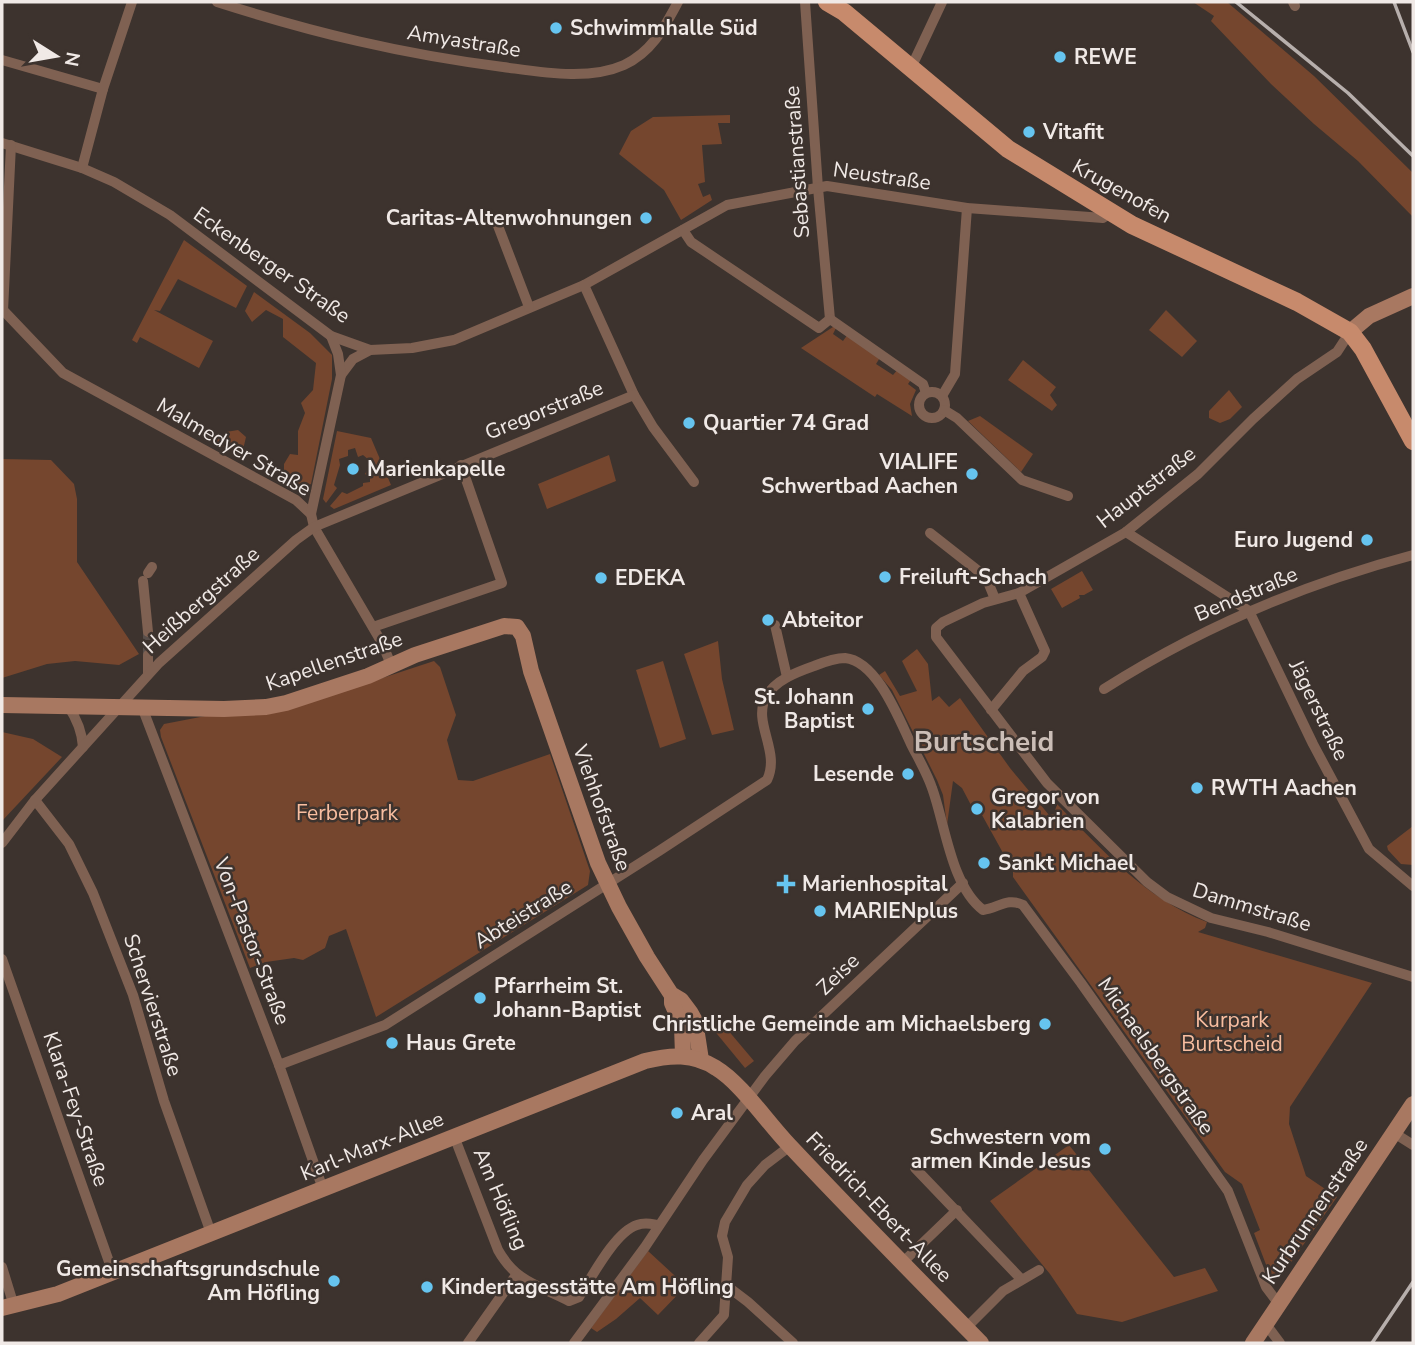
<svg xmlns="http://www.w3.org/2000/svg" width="1415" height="1345" font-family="'Nunito Sans',sans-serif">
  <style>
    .green { fill: #75462e }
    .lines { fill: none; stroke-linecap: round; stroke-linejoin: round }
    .street-tunnel { stroke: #584e4a; stroke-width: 10; stroke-dasharray: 10 5; stroke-linecap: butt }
    .street { stroke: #7f6152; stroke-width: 10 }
    .secondary { stroke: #a87861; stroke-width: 16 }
    .primary { stroke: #c78a6c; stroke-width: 18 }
    .rail { stroke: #b7afac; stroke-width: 3.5 }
    .poi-dot { fill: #66c4ef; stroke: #3d332e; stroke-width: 2.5 }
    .labels { text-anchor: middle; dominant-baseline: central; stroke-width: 5; stroke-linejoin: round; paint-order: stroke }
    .poi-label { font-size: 21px; font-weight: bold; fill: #f0e9e6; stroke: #3d332e; text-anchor: start }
    .street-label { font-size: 21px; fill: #f0e9e6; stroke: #3d332e }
    .park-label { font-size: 21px; fill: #f9bea0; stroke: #3d332e }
    .district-label { font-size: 28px; font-weight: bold; fill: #cbbeb7; stroke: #3d332e }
  </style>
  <rect width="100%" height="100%" fill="#3d332e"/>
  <!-- green -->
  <g class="green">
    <path d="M1193 2H1227L1314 76 1413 173V217L1358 161 1314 124 1271 84 1211 21 1214 16Z"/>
    <path d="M730 115V123H718L722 144 702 145 705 182 698 184 703 197 710 194 712 200 681 220 664 190 619 154 631 131 653 117Z"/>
    <path d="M184 240 247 286 236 308 178 279 160 311 154 310 213 341 199 368 140 337 137 343 132 340Z"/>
    <path d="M254 292 310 333 332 355V379L311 484 296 490 284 477V464L290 454 298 455V431L305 413 301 403 313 390 316 363 283 337V319L266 310 252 322 245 311Z"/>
    <path d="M1166 310 1197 341 1182 357 1149 330Z"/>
    <path d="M836 325 837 326 833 334 843 341 848 334 881 356 876 364 893 375 899 368 912 378 908 384 916 390 910 404 912 416 877 394 875 397 801 348Z"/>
    <path d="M1023 360 1056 387 1050 395 1057 405 1052 411 1008 380Z"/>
    <path d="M1229 390 1242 407 1230 419 1220 423 1209 418V411Z"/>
    <path d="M980 416 1033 454 1021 472 968 421Z"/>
    <path d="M202 430 222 439 226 432 238 430 246 437 243 450 235 453 199 434Z"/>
    <path d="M337 431 371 438 391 485 334 509 330 506 342 492 347 494 363 486V483L370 482V477L365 474 369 467V460L363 455 358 457 355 448 348 450V456L339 459 340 465 334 485 337 488 326 503 323 499Z"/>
    <path d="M609 455 616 481 547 509 538 484Z"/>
    <path d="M2 459 51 460 74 484 77 499V562L139 654 119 665 75 661 47 664 2 678Z"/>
    <path d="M1082 571 1093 590 1084 595H1079L1080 598 1062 608 1051 589Z"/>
    <path d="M718 641 722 679 734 730 712 735 684 654Z"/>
    <path d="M917 649 928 664 932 701 939 696 949 707 960 698 1010 768 1049 815 1054 814 1057 804C1102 850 1146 899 1207 922L1205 928 1198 932 1372 983 1290 1107 1289 1124 1306 1176 1337 1197 1280 1278 1274 1279 1270 1275 1254 1233 1260 1230 1242 1184 1225 1172 1013 877V871L977 806 972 807 962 788 953 781 947 825 943 795 937 780 892 690 879 675 885 671 900 696 917 691 902 661Z"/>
    <path d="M434 661 440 667 456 715 447 740 458 780 473 781 550 754 590 871 588 885 376 1017 346 929 329 936 325 948 303 960 294 958 266 962 250 968 161 737 160 730 164 724 355 687Z"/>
    <path d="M663 661 686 739 660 748 636 670Z"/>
    <path d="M2 732 33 739 62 757 2 821Z"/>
    <path d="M1413 826V865L1401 864 1388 850 1387 846Z"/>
    <path d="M716 1016 754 1061 745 1068 708 1023Z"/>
    <path d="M1069 1145 1174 1277 1205 1268 1218 1291 1122 1322 1077 1314 1050 1274 990 1201Z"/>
    <path d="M648 1251 686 1286 658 1315 640 1298 616 1319 597 1332 591 1328Z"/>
  </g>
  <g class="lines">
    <!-- street-tunnel -->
    <path class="street-tunnel" d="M148 655V632"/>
    <!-- street -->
    <g class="street">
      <path d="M217 2C314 33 402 54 503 67 541 72 588 81 624 65 652 52 664 28 678 2"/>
      <path d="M805 2 818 188 830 319"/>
      <path d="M1293 2 1295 6"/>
      <path d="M2 60 103 89"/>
      <path d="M911 68 942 2"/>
      <path d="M2 143 82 168 114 182 170 215 331 336 370 350 412 348 454 340 584 285 727 205 827 186 967 208 1103 218 1110 213"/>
      <path d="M82 168 103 89 132 2"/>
      <path d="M495 218 529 307"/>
      <path d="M683 230 691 242 819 328 830 319"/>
      <path d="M584 285 634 395 653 427 694 482"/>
      <path d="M2 309 63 373 296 500 311 514 314 527 382 643 392 667"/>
      <path d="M3 311 11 145"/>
      <path d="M830 319 923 384 926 393"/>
      <path d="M1350 332 1337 352 1297 379 1253 419 1198 474 1126 532 1019 593 983 603 943 622 936 628V637L1047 783 1147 882 1167 897 1211 918 1268 932 1413 977"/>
      <path d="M341 375 353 359 370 350"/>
      <circle cx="932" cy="405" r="13"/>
      <path d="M942 396 955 374 967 208"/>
      <path d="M944 410 957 418 1022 480 1068 496"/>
      <path d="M311 514 341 375 338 354 331 336"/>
      <path d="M1126 532 1249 611"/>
      <path d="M930 533 986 577 995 599"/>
      <path d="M148 573 152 567"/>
      <path d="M143 581 148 632"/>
      <path d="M1249 611 1313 744 1369 849 1413 886"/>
      <path d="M775 625 787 677"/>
      <path d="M373 627 502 583 461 465"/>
      <path d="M148 655V674"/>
      <path d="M1104 689C1200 628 1303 584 1413 555"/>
      <path d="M68 706C77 719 82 731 83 747"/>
      <path d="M142 707 279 1065 323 1189"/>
      <path d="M991 710 1023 671 1042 657 1045 651 1019 593"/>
      <path d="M35 800 69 844 93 893 133 995 164 1101 211 1233"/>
      <path d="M2 843 35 800 159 663 296 540 314 527 634 395"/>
      <path d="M2 959 113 1273"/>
      <path d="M279 1065 385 1025 659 851 767 780C781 751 752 723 766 697 775 680 797 672 814 666 824 662 835 658 845 658 877 661 899 719 911 744 918 758 927 773 932 788 945 823 951 886 983 910 998 908 1008 897 1023 905L1081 983 1228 1191 1266 1287 1278 1303"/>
      <path d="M1394 1133 1413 1145"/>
      <path d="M454 1136 498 1250C516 1282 538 1285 569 1301L579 1297C592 1277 615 1232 637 1225 645 1222 651 1224 659 1225"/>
      <path d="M915 1168 1021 1279"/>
      <path d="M903 1262 957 1210"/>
      <path d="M2 1267 14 1306"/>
      <path d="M727 1286 748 1302 793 1343"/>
      <path d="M1265 1323 1280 1343"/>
      <path d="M966 1328 1003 1291 1039 1270"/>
      <path d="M468 1343 516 1275"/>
      <path d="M574 1343 645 1247 703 1160 765 1076 795 1041 963 883"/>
      <path d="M699 1343 724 1315 728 1257 722 1236 725 1222 747 1185 765 1165 790 1146"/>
    </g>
    <!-- secondary -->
    <g class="secondary">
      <path d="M1350 332 1369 316 1413 296"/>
      <path d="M2 705 224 709 266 707 286 703 368 676 415 655 504 626 517 627 523 636 531 671 598 863 619 907 647 957 671 994 681 1000 690 1012 695 1021 701 1060"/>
      <path d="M672 996V1003L682 1026 683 1055"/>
      <path d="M2 1308 58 1294 645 1061C670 1055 693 1053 716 1068 741 1083 767 1122 789 1145 852 1212 917 1278 981 1343"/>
      <path d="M1253 1343 1413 1104"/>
    </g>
    <!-- primary -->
    <path class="primary" d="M827 2 844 12 1008 149 1132 225 1297 302 1350 332 1363 349 1413 441"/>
    <!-- rail -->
    <g class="rail">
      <path d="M1236 2 1348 93 1413 156"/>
      <path d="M1394 2 1413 52"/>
      <path d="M1372 1343 1413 1282"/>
    </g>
  </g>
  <!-- markers -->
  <g class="poi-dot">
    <circle cx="556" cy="28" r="7"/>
    <circle cx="1060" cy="57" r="7"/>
    <circle cx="1029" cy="132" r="7"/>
    <circle cx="646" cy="218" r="7"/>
    <circle cx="689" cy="423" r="7"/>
    <circle cx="353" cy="469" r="7"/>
    <circle cx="972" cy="474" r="7"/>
    <circle cx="1367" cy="540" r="7"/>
    <circle cx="885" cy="577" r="7"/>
    <circle cx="601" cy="578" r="7"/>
    <circle cx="768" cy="620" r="7"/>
    <circle cx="868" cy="709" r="7"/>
    <circle cx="908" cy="774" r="7"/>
    <circle cx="1197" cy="788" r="7"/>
    <circle cx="977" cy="809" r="7"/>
    <circle cx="984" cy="863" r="7"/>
    <path d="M782.5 873.5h7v7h7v7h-7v7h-7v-7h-7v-7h7z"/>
    <circle cx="820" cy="911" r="7"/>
    <circle cx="480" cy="998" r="7"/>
    <circle cx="1045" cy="1024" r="7"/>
    <circle cx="392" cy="1043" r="7"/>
    <circle cx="677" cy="1113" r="7"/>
    <circle cx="1105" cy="1149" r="7"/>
    <circle cx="334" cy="1281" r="7"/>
    <circle cx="427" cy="1287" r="7"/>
  </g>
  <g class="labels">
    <!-- poi labels -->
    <g class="poi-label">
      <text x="570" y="28">Schwimmhalle Süd</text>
      <text x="1074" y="57">REWE</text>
      <text x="1043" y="132">Vitafit</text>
      <text x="632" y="218" text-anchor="end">Caritas-Altenwohnungen</text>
      <text x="703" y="423">Quartier 74 Grad</text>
      <text x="958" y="462" text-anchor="end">VIALIFE<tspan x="958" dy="24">Schwertbad Aachen</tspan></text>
      <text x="367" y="469">Marienkapelle</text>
      <text x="1353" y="540" text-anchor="end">Euro Jugend</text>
      <text x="899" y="577">Freiluft-Schach</text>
      <text x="615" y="578">EDEKA</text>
      <text x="782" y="620">Abteitor</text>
      <text x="854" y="697" text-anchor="end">St. Johann<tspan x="854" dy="24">Baptist</tspan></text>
      <text x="894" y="774" text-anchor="end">Lesende</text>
      <text x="1211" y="788">RWTH Aachen</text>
      <text x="991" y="797">Gregor von<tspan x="991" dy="24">Kalabrien</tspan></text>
      <text x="998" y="863">Sankt Michael</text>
      <text x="802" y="884">Marienhospital</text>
      <text x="834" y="911">MARIENplus</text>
      <text x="494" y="986">Pfarrheim St.<tspan x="494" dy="24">Johann-Baptist</tspan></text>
      <text x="1031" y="1024" text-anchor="end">Christliche Gemeinde am Michaelsberg</text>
      <text x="406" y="1043">Haus Grete</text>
      <text x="691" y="1113">Aral</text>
      <text x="1091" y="1137" text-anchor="end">Schwestern vom<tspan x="1091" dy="24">armen Kinde Jesus</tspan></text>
      <text x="320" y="1269" text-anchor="end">Gemeinschaftsgrundschule<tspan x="320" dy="24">Am Höfling</tspan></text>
      <text x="441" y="1287">Kindertagesstätte Am Höfling</text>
    </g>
    <!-- street labels -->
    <g class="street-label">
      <text transform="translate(464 41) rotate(9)">Amyastraße</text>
      <text transform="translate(797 162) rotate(-94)">Sebastianstraße</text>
      <text transform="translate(882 176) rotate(8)">Neustraße</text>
      <text transform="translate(1122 191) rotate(29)">Krugenofen</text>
      <text transform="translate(272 265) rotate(35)">Eckenberger Straße</text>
      <text transform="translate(544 410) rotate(-22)">Gregorstraße</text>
      <text transform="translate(234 447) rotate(30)">Malmedyer Straße</text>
      <text transform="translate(1146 487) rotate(-38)">Hauptstraße</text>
      <text transform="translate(1246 594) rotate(-23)">Bendstraße</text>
      <text transform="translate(201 600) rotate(-42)">Heißbergstraße</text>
      <text transform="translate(334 661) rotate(-19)">Kapellenstraße</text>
      <text transform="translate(1319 710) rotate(64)">Jägerstraße</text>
      <text transform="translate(602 808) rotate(70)">Viehhofstraße</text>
      <text transform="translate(1252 907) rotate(17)">Dammstraße</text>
      <text transform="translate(523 914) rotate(-32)">Abteistraße</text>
      <text transform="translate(252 941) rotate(69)">Von-Pastor-Straße</text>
      <text transform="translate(838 974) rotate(-44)">Zeise</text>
      <text transform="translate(153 1005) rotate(72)">Schervierstraße</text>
      <text transform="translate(1156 1056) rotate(55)">Michaelsbergstraße</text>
      <text transform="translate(76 1109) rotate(71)">Klara-Fey-Straße</text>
      <text transform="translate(372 1146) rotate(-22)">Karl-Marx-Allee</text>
      <text transform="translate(501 1199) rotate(67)">Am Höfling</text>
      <text transform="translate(879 1207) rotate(46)">Friedrich-Ebert-Allee</text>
      <text transform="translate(1315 1211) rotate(-56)">Kurbrunnenstraße</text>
    </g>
    <!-- park labels -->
    <g class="park-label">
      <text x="347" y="813">Ferberpark</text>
      <text x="1232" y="1020">Kurpark<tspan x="1232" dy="24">Burtscheid</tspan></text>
    </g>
    <!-- district labels -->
    <g class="district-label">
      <text x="984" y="742">Burtscheid</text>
    </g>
  </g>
  <!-- border -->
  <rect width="1415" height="1345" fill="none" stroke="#f0e9e6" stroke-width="7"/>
  <!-- north arrow -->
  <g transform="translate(56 56) rotate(101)" stroke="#3d332e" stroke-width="5" paint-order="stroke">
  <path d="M0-5L12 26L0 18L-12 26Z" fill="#f0e9e6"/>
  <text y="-10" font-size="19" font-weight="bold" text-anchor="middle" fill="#f0e9e6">N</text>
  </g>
</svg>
